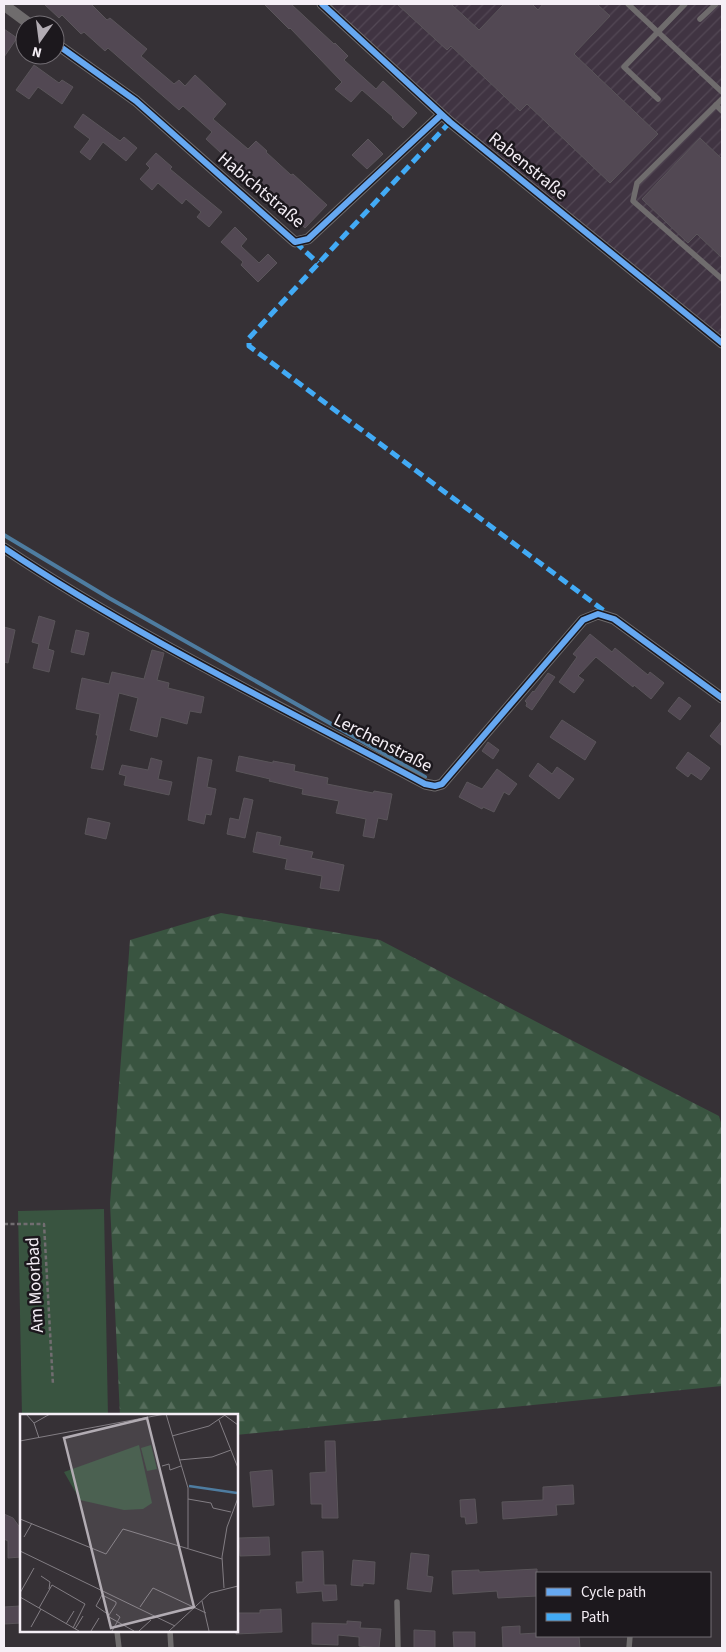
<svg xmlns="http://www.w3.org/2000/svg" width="726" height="1652" font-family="'Source Sans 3',sans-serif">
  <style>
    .industrial { fill: url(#industrial-furrows) }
    .forest { fill: url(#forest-firs) }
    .garden { fill: #395440 }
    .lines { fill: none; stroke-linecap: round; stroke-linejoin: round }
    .stream { stroke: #4e7ca0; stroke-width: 4 }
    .building { fill: #524853; stroke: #5a555a }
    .path { stroke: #716d70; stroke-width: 2.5; stroke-dasharray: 4 2.5; stroke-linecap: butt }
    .service { stroke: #6f6c6d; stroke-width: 5.5 }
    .minor { stroke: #6f6c6d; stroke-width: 11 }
    .quiet { stroke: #42abf6; stroke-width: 5; stroke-dasharray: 10 5; stroke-linecap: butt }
    .cycleway-casing { stroke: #1c181d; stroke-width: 9 }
    .cycleway { stroke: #66a8f1; stroke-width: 6 }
    .labels { text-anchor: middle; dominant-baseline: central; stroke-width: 5; stroke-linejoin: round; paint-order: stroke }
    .street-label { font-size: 18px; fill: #f5eff6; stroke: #1c181d }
    .inset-river { fill: none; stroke: #4e7ca0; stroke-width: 2.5 }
    .inset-road { fill: none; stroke: #827d83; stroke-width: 1 }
    .view { fill: #b2acb3; fill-opacity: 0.15; stroke: #b2acb3; stroke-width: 2.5 }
    .inset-edge { fill: none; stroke: #f5eff6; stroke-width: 2.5 }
  </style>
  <defs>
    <pattern id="industrial-furrows" width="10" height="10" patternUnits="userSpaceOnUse" patternTransform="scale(1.25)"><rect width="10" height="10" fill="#403442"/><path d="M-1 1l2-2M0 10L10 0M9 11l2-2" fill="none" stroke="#534855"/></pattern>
    <pattern id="forest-firs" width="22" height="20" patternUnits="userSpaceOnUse" patternTransform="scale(1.25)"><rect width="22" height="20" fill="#395440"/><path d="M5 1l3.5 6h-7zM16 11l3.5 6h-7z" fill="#566d5c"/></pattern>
  </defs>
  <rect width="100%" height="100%" fill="#363136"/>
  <!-- industrial -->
  <path class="industrial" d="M328 4H722V337L443 112Z"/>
  <!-- forest -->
  <path class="forest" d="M221 913 380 940 600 1055 719 1116 722 1126V1386L236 1435V1416H120L110 1203 130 940Z"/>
  <!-- garden -->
  <path class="garden" d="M104 1209 108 1416H22L18 1211Z"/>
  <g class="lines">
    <!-- stream -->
    <path class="stream" d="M4 535 109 598 425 777"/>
  </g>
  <!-- building -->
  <g class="building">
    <path d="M44 4H91L107 20 110 18 147 49 141 56 174 84 179 80 185 86 195 75 226 104 213 119 248 149 256 141 267 151 266 152 291 175 293 174 327 205 305 228 272 197 274 195 248 171 245 173 222 151 221 153 206 139 212 132 183 106 179 110 108 48 105 51 84 32 81 34 62 15 59 18Z"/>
    <path d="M264 4H291L334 44 335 43 348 56 344 60 376 89 383 81 417 113 403 128 392 118 393 117 362 90 351 102 335 89 342 82 290 28 289 29Z"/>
    <path d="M397 4H451L479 30 504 4H532L538 10 543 4H597L610 16 574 54 658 134 610 183 527 104 520 111 451 46 447 50Z"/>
    <path d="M4 29 17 38 4 57Z"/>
    <path d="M34 65 59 83 62 80 73 87 62 104 38 87 29 99 16 90Z"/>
    <path d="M83 114 120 141 124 137 137 148 126 161 103 142 90 160 80 152 90 139 74 127Z"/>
    <path d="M700 138 722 159V258L697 234 688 243 642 199Z"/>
    <path d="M368 139 383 154 367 169 352 155Z"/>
    <path d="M156 153 172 167 170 169 222 212 209 227 197 217 201 212 186 199 182 204 158 183 152 190 140 179 150 168 146 164Z"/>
    <path d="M235 227 247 239 241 246 259 263 268 254 277 263 258 282 241 265 243 262 221 242Z"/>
    <path d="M39 616 55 621 48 649 54 651 49 672 33 668 39 644 32 642Z"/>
    <path d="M4 627 15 630 8 663 4 662Z"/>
    <path d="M76 630 89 633 84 655 71 652Z"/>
    <path d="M590 634 612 652 615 648 648 675 650 672 664 683 651 699 634 685 633 687 596 657 578 676 584 680 574 693 559 682 577 657 573 654Z"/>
    <path d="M152 650 164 653 157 680 169 683 168 688 204 697 201 713 190 711 187 724 161 717 157 737 130 730 138 698 119 693 103 770 91 768 98 735H96L100 714 76 709 82 678 109 684 112 672 144 679Z"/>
    <path d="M548 673 555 677 532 710 526 706 527 703 525 701 533 691 534 692Z"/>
    <path d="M679 697 691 706 680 720 668 711Z"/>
    <path d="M562 720 596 742 585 760 550 737Z"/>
    <path d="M722 721V746L710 736Z"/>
    <path d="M488 742 499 750 493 759 482 751Z"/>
    <path d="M688 752 710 768 701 780 691 773 688 777 676 768Z"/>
    <path d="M239 756 273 763V761L295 765 294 771 328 778 327 784 373 793 374 791 392 794 387 820 378 818 374 838 363 836 366 819 336 813 339 801 302 794 303 789 269 781 270 779 236 771Z"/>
    <path d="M198 757 212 760 207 787 216 789 211 815 206 814 204 824 188 820Z"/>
    <path d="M151 758 162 761 158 779 172 782 169 795 124 785 126 776 119 774 122 765 148 770Z"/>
    <path d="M538 763 552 774 557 767 574 779 559 799 529 776Z"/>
    <path d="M497 769 517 784 509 795 504 792 494 812 483 807 482 809 459 797 467 782 482 789Z"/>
    <path d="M244 798 253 800 245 838 227 834 230 818 239 820Z"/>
    <path d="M88 818 110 823 106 839 85 834Z"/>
    <path d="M257 832 281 837 279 845 313 852 311 858 344 865 339 891 320 888 322 876 285 869 287 859 253 852Z"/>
    <path d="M40 1314 42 1330 32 1331 31 1315Z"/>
    <path d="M325 1441H335L338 1518H322V1504H311L310 1473 326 1472Z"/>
    <path d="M272 1470 274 1505 253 1507 250 1472Z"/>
    <path d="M573 1485 574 1504 556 1505 557 1515 503 1519 502 1502 543 1500V1487Z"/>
    <path d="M475 1499 477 1523 466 1524 465 1517H461L460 1500Z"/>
    <path d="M4 1514 13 1518 21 1529V1557L8 1558V1541L4 1539Z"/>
    <path d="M269 1537 270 1555 240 1556 239 1538Z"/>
    <path d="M323 1551 324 1585H336L337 1600 323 1601 322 1591 297 1593 296 1582H303L302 1552Z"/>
    <path d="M411 1553 429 1555 427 1576 433 1577 431 1592 407 1589Z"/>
    <path d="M353 1560 375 1562 374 1584 363 1583V1586L351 1585Z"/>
    <path d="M537 1569V1596L498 1598 497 1591 453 1594 452 1571 479 1570V1572Z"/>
    <path d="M20 1606 21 1623 4 1624V1607Z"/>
    <path d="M281 1609 282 1632 236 1634V1613H260V1610Z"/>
    <path d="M347 1621 361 1622 360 1628 381 1629 379 1648 359 1646V1637L338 1635V1645L312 1644V1623L347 1624Z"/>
    <path d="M520 1626V1634L537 1633V1636H579L580 1648H503L502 1627Z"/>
    <path d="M414 1630 435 1631V1648H414Z"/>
    <path d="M453 1632H475V1648H454Z"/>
  </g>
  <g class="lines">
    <!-- path -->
    <path class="path" d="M4 1224H44L53 1385"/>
    <!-- service -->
    <g class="service">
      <path d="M628 4 722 92"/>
      <path d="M700 19 716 4"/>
      <path d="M658 99 624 67 685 4"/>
      <path d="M722 99 637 183 633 201 722 279"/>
      <path d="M716 105 722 111"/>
      <path d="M397 1602 398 1648"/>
      <path d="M117 1631 119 1648"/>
      <path d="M170 1631 171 1648"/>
      <path d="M629 1648 630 1636"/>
    </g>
    <!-- minor -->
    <g class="minor">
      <path d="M322 4 450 122 722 343"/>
      <path d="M4 5 31 25"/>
      <path d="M55 43 136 101 295 242 308 239 441 115"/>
      <path d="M4 548C137 637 284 708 425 784L435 786 442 784 583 620 598 614 614 619 722 698"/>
    </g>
    <!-- quiet -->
    <g class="quiet">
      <path d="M450 122 249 338V346L607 613"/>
      <path d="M295 242 318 263"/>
    </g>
    <defs>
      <g id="cycleway">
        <path d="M322 4 450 122 722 343"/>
        <path d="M55 43 136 101 295 242 308 239 441 115"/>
        <path d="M4 548C137 637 284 708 425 784L435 786 442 784 583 620 598 614 614 619 722 698"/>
      </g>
    </defs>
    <!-- cycleway casing -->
    <use href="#cycleway" class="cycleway-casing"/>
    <!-- cycleway -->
    <use href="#cycleway" class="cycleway"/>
  </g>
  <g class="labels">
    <!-- street labels -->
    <g class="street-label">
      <text transform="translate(528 166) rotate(39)">Rabenstraße</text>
      <text transform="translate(261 190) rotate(40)">Habichtstraße</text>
      <text transform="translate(383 743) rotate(27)">Lerchenstraße</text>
      <text transform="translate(35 1285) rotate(-93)">Am Moorbad</text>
    </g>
  </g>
  <!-- overview -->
  <g transform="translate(20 1414)">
    <rect width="218" height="218" fill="#363136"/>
    <path d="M119 31 132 89 123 95 104 96 60 86 44 58Z" fill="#395440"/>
    <path d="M131 31 137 55 127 57 121 34Z" fill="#395440"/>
    <path class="inset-river" d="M169 72 217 79"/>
    <path class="inset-road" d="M6 0 14 9 19 24M146 0 168 74V134M203 0 218 11M199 6 218 54M14 9 30 0M152 22 189 12 205 1M0 27 145 0M159 46 192 43 211 36M142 52 149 50 150 56 161 52M168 85 191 89 193 94 211 98M0 105 86 140 103 115 202 145M4 123 12 109M0 137 155 212M21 162 30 168 29 175M204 174 202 143 207 113 218 84M0 179 14 154M0 183 59 217M182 187 189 217M120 193 133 174 186 199M19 194 32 171 65 190 53 214M88 203 89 201 96 190V188L82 181 76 192 89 201M89 203 114 217M46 210 54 197M11 213 21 195M55 215 63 202M71 217 79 204M92 217 100 203 96 200M119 217 131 206M149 217 190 179 218 172"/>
    <path class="view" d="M127 4 174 193 91 214 44 24Z"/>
    <rect width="218" height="218" class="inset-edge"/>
  </g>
  <!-- border -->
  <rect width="726" height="1652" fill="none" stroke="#f5eff6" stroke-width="10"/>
  <!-- legend -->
  <rect x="536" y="1572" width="175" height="65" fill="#1c181d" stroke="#736e74"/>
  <rect x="546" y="1588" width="25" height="8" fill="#66a8f1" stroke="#736e74"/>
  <text x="581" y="1597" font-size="15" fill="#f5eff6">Cycle path</text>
  <rect x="546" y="1613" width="25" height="8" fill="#42abf6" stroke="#736e74"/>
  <text x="581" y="1622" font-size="15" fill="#f5eff6">Path</text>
  <!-- north arrow -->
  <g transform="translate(40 40) rotate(194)"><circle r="24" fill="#1c181d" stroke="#736e74"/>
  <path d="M0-4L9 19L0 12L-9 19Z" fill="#b2acb3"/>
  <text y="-8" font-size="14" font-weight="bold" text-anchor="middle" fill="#f5eff6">N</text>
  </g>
</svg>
